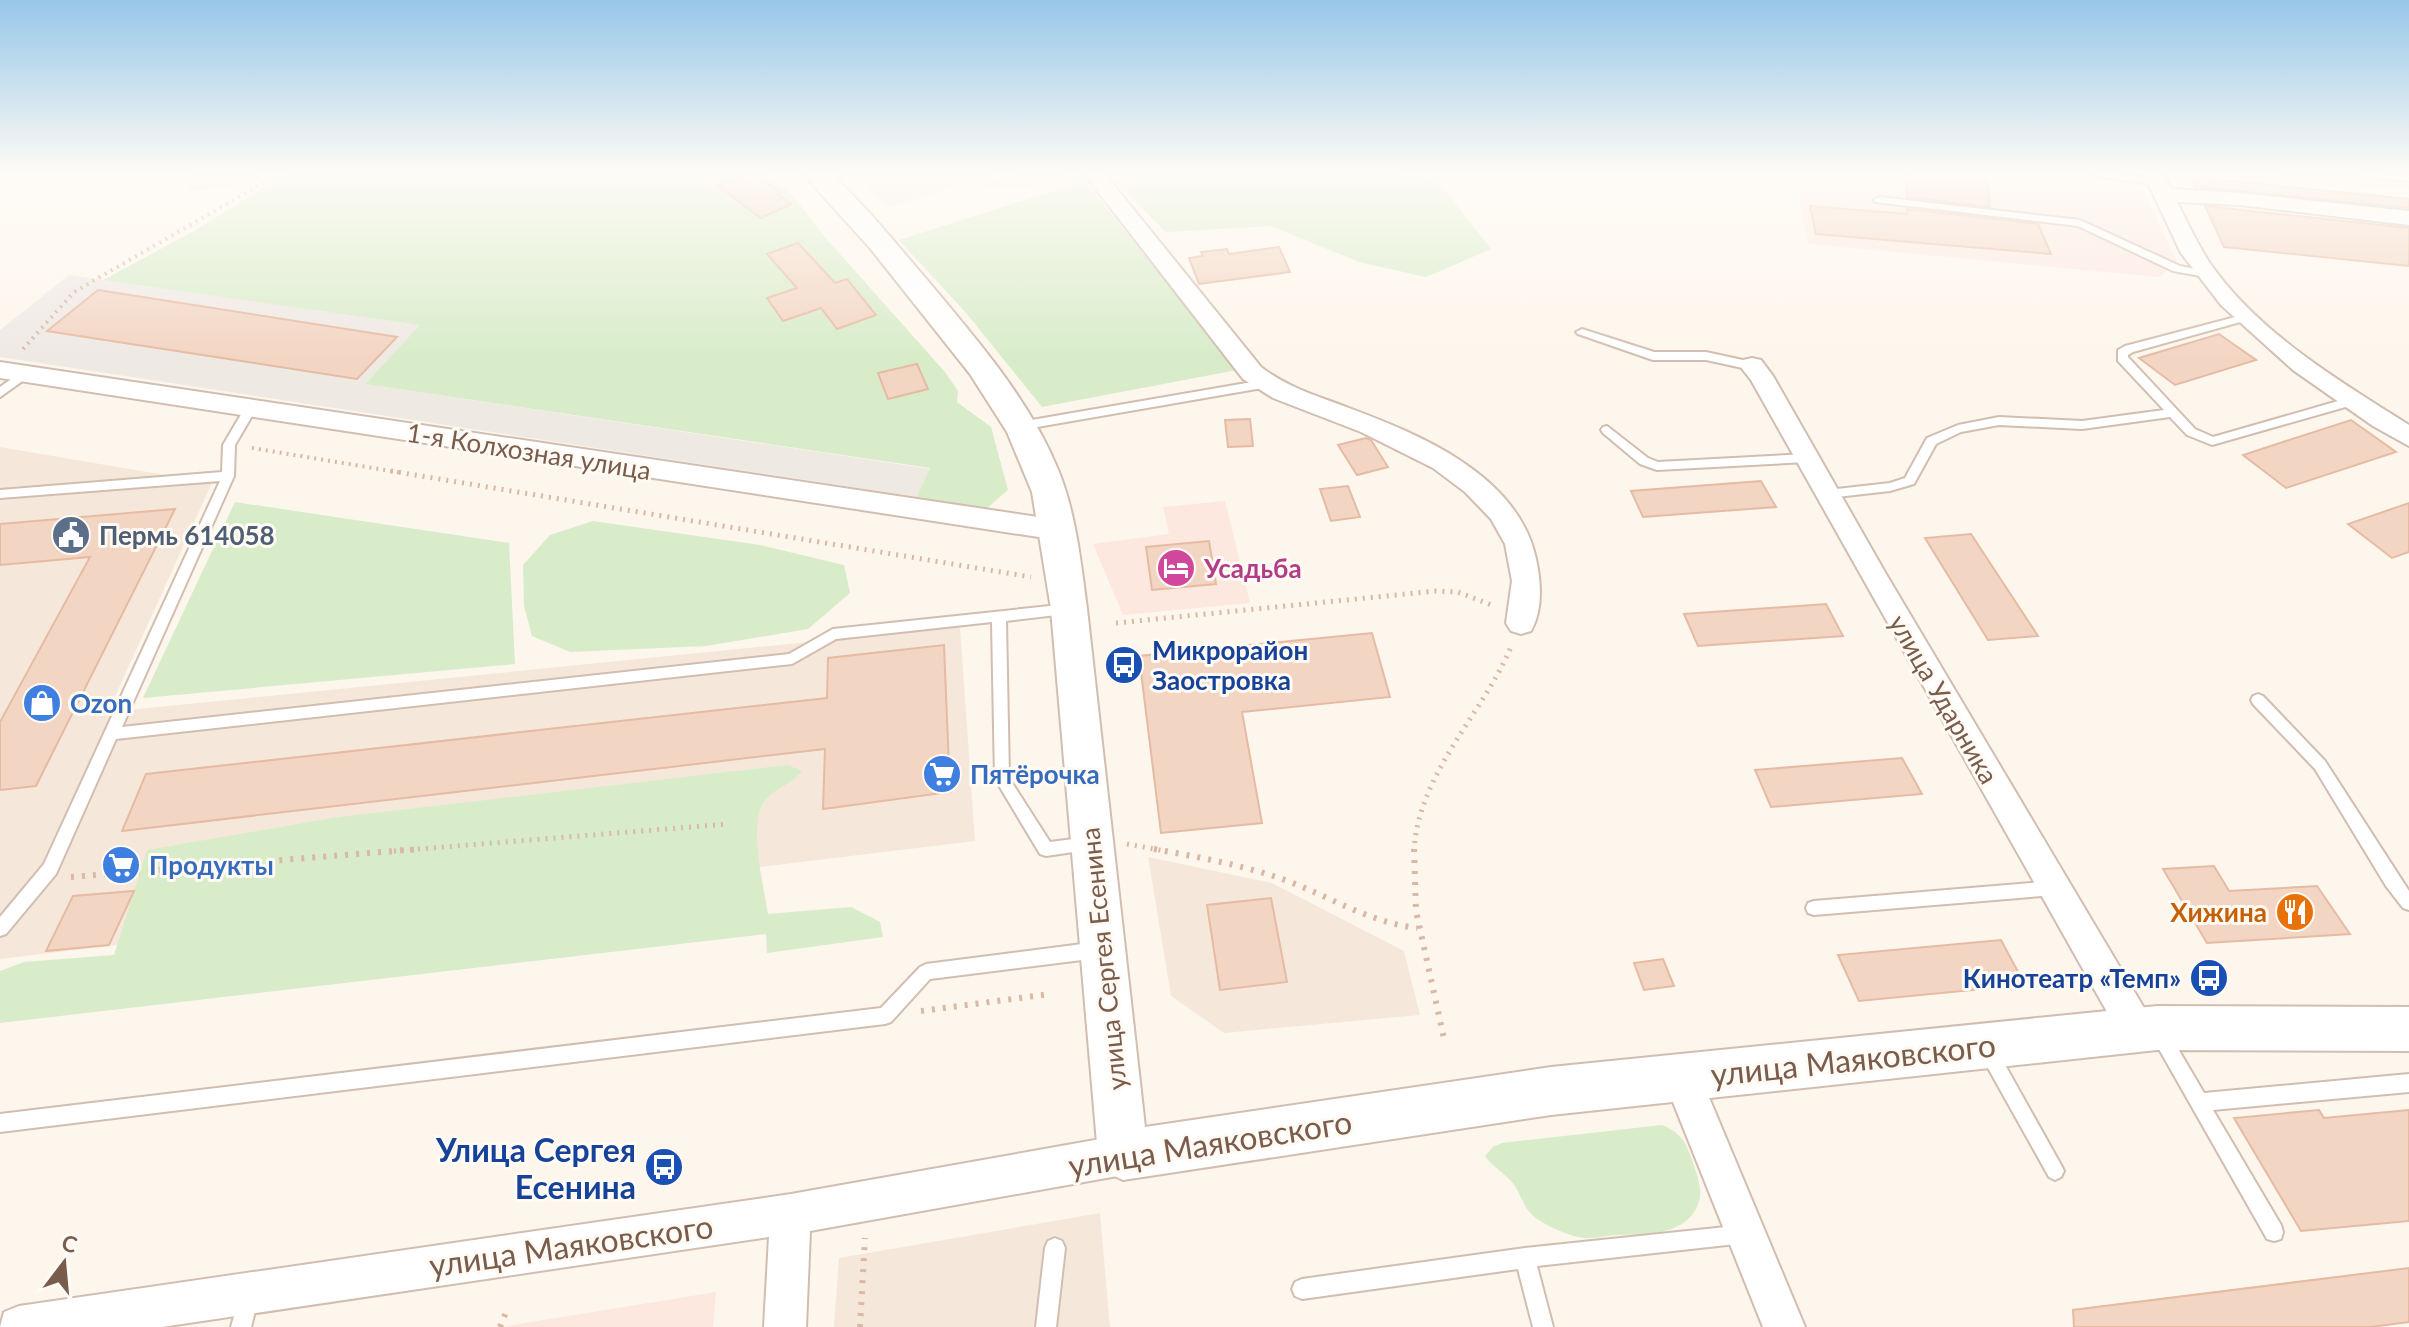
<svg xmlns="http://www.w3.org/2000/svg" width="2409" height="1327" font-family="Lato,sans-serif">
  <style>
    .residential { fill: #f5e8da }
    .commercial { fill: #fde8e0 }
    .industrial { fill: #efe9e4 }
    .green { fill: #d8ecc9 }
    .building { fill: #f3d5c3; stroke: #e6bba3; stroke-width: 2 }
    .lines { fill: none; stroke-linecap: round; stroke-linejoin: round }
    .service-casing { stroke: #d1beb0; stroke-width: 4 }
    .minor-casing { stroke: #d1beb0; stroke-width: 4 }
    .tertiary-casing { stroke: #d1beb0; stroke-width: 4 }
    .path-far2 { stroke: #d9b8a5; stroke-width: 4; stroke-dasharray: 2 5; stroke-linecap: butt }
    .path-far1 { stroke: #d9b8a5; stroke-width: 5; stroke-dasharray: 2 6; stroke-linecap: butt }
    .path { stroke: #d9b8a5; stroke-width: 6; stroke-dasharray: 3 8; stroke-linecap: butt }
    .service { fill: #fff; fill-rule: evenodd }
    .minor { fill: #fff; fill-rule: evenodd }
    .tertiary { fill: #fff; fill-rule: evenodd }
    .labels { text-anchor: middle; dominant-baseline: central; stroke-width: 6; stroke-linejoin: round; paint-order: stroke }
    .street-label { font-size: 26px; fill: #7a5c4d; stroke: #fffaf3 }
    .service-label { font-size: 26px; font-weight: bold; fill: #4e5e75; stroke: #fffaf3; text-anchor: start }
    .hotel-label { font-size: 26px; font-weight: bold; fill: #b23c85; stroke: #fffaf3; text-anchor: start }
    .transit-label { font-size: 26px; font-weight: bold; fill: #164399; stroke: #fffaf3; text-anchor: start }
    .shop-label { font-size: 26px; font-weight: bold; fill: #366cbe; stroke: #fffaf3; text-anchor: start }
    .food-label { font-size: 26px; font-weight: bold; fill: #c56008; stroke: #fffaf3; text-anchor: end }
    .near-street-label { font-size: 32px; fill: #7a5c4d; stroke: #fffaf3 }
    .near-transit-label { font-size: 32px; font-weight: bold; fill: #164399; stroke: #fffaf3; text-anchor: end }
  </style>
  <rect width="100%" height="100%" fill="#fdf6ec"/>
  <!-- residential -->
  <g class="residential">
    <path d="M0 447 212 483 108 712 960 627 975 841 0 959Z"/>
    <path d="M1148 857 1272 883 1404 951 1420 1015 1224 1033 1171 996Z"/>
    <path d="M1100 1213 1110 1327H834L839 1258Z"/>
  </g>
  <!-- commercial -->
  <g class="commercial">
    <path d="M1799 173H2113L2116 179 2143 190 2177 262 2159 277 1809 244 1799 200Z"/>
    <path d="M1225 501 1250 603 1123 615 1093 544 1169 534 1163 507Z"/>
    <path d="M716 1292 713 1327H500Z"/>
  </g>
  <!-- industrial -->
  <g class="industrial">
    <path d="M852 173H996L887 208Z"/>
    <path d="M2278 173H2409V190L2283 178Z"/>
    <path d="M69 275 421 325 365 384 931 469 917 497 0 357V330Z"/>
  </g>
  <!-- green -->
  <g class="green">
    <path d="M190 173H264L244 184 189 191Z"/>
    <path d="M287 173H763L787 188 823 235 945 372 958 391 957 402 991 427 1008 490 986 509 917 497 930 468 365 384 420 325 103 280 196 230Z"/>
    <path d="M1020 173H1074L1019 188 976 186Z"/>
    <path d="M1106 173H1399L1439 183 1491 249 1426 277 1359 262 1271 226 1166 232Z"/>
    <path d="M1085 181 1237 370 1042 407 967 314 899 240Z"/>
    <path d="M235 502 509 543 515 664 143 698Z"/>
    <path d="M593 521 760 545 844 565 850 593 808 629 706 646 570 652 532 636 524 606 523 565 550 535Z"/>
    <path d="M788 765 802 771C788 787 777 787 767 798 746 818 764 887 768 914L851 907 880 922 883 937 767 953 766 934 0 1023V971L24 962 114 955 147 850 339 817Z"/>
    <path d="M1662 1125C1680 1132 1686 1142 1692 1160 1696 1171 1703 1190 1699 1201 1689 1237 1643 1234 1615 1235 1605 1236 1594 1239 1584 1238 1569 1236 1551 1228 1539 1220 1524 1211 1523 1199 1515 1186 1507 1174 1493 1168 1485 1156L1493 1147 1502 1143Z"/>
  </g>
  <!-- building -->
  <g class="building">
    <path d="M1906 173H1986L1990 207 1907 197Z"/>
    <path d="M751 174 781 192 777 194 791 204 761 218 718 186Z"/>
    <path d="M2190 177 2409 199V208L2195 187Z"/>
    <path d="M1810 206 1907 214V209L2038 224 2051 254 1816 234Z"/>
    <path d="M2205 206 2409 228V266L2224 247Z"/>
    <path d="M798 243 835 283 847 279 876 315 837 329 821 308 783 321 767 298 797 288 767 254Z"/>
    <path d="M1279 247 1290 272 1199 284 1189 258 1203 256 1201 252 1227 249 1229 254Z"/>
    <path d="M98 290 397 337 357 379 47 331Z"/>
    <path d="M2219 334 2256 360 2175 385 2139 358Z"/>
    <path d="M917 364 928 389 888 399 878 373Z"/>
    <path d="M1250 419 1253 446 1228 447 1225 420Z"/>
    <path d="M2351 420 2396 452 2286 488 2243 455Z"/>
    <path d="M1366 438 1371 440 1388 467 1357 475 1338 445Z"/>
    <path d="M1761 481 1776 507 1643 517 1631 491Z"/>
    <path d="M1348 486 1360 517 1331 521 1320 489Z"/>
    <path d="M2409 503V552L2392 558 2348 524Z"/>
    <path d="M175 509 36 786 0 790V722L90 557 0 565V524Z"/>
    <path d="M1971 534 2038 636 1988 640 1925 538Z"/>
    <path d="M1209 541 1216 584 1152 590 1146 547Z"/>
    <path d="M1826 604 1843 636 1698 646 1684 614Z"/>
    <path d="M1372 633 1390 697 1242 712 1262 823 1161 833 1139 656Z"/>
    <path d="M944 645 950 792 823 809 825 749 122 831 146 774 827 698 828 658Z"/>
    <path d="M1902 758 1922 794 1771 807 1755 770Z"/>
    <path d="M2214 866 2229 891 2317 886 2350 934 2207 943 2163 869Z"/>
    <path d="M134 891 109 945 46 951 73 896Z"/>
    <path d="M1271 898 1287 982 1220 990 1207 905Z"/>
    <path d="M2001 940 2025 985 1859 1001 1838 955Z"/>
    <path d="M1663 959 1674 986 1644 990 1634 963Z"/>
    <path d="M2319 1110 2324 1118 2409 1110V1221L2301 1231 2234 1118Z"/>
    <path d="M2409 1268V1322L2371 1327H2074L2073 1310Z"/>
  </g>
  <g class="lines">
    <defs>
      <g id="service">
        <path d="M838 173H851L827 183 819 181Z"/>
        <path d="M2090 173H2112L2157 179 2162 182 2157 185 2095 176Z"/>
        <path d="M2355 173 2409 175V181L2360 176Z"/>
        <path d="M1879 197 2080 220 2180 266 2206 271 2211 274 2206 277 2173 271 2078 226 1875 202 1874 200Z"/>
        <path d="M2247 314 2253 317 2251 319 2133 352 2128 355V357L2195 429 2213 437 2352 397 2358 401 2356 404 2212 445 2187 435 2170 417 2082 429 1999 425 1961 432 1936 444 1914 484 1890 491 1828 498 1822 494 1828 490 1890 483 1905 478 1927 438 1958 425 1999 417 2082 421 2164 410 2118 361V350L2125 346Z"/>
        <path d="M1582 329 1654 352H1706L1752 362 1758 366 1752 370 1706 360H1653L1578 334 1576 332Z"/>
        <path d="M24 370 30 374 28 377 0 397V387Z"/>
        <path d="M1264 380 1270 384 1268 387 1020 430 1014 426 1020 422Z"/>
        <path d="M250 405 256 409 235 445 234 476 122 727 789 654 833 629 1069 604 1076 609 1074 613 1006 621 1009 778 1050 842 1089 837 1094 839 1097 844 1094 849 1046 856 1040 854 995 779 992 622 836 639 792 664 116 739 56 874 6 934 0 936V917L44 864 220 481 0 498V490L222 472 223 445 246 406Z"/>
        <path d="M1607 426 1648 458 1658 462 1807 454 1813 458 1807 462 1657 470 1640 464 1603 433 1601 430 1603 427Z"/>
        <path d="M2258 694 2263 696 2325 761 2409 891V910L2403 908 2386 886 2315 769 2253 704 2251 700 2253 696Z"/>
        <path d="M2054 881 2060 883 2062 888 2060 893 2054 895 1814 915 1808 913 1806 908 1808 903 1814 901Z"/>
        <path d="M1098 942 1104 945 1106 950 1104 955 1098 958 930 979 891 1022 885 1024 0 1132V1114L881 1008 920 967 926 964Z"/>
        <path d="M2161 1028 2167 1030 2204 1093 2409 1074V1092L2213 1110 2281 1225 2283 1232 2281 1239 2274 1241 2267 1239 2155 1042 2152 1036 2155 1030Z"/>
        <path d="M1989 1045 1995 1047 2061 1165 2064 1171 2061 1177 2055 1180 2049 1177 1983 1059 1980 1053 1983 1047Z"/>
        <path d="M1745 1225 1752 1227 1754 1234 1752 1241 1745 1243 1537 1266 1553 1327H1533L1518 1269 1302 1299 1295 1296 1292 1289 1295 1282 1302 1279 1525 1248Z"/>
        <path d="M1055 1238 1062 1241 1065 1248 1056 1327H1036L1045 1248 1048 1241Z"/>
        <path d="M248 1289 255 1292 258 1299 251 1327H231L241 1292Z"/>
      </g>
      <g id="minor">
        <path d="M1088 173H1104L1261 367C1288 388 1318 396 1349 408 1421 435 1518 475 1536 559 1541 582 1543 610 1531 631L1521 634 1511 631 1506 623 1512 581 1505 544 1491 519 1465 492 1433 468 1361 432 1273 398 1243 379 1089 180 1085 176Z"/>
        <path d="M2143 173H2163L2171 189 2240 193 2409 211V225L2240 205 2177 202C2187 222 2197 243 2209 262 2257 332 2339 381 2409 425V446L2373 426 2293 370 2221 305 2181 253Z"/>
        <path d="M1752 358 1761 360 1773 376 1886 574 2150 1018 2155 1030 2150 1042 2137 1047 2124 1042 1751 380 1740 366 1743 360Z"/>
        <path d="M0 362 1058 520 1068 523 1072 530 1068 537 1058 540 0 378Z"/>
        <path d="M1682 1059 1695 1064 1805 1327H1763L1663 1077 1669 1064Z"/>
        <path d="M1123 1135 1137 1141 1143 1155 1137 1169 1123 1175 810 1231 806 1327H764L769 1237 162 1327H0L4 1312 19 1306 791 1194Z"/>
      </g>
      <path id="tertiary" d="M802 173H830C866 206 896 244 928 281 977 340 1030 400 1059 472 1076 515 1081 563 1087 609L1145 1127 1551 1067 2157 1006 2409 1007V1051L2157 1050 1551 1115 1123 1180 1106 1172 1098 1155 1051 609 1032 492 1007 432 970 374 870 248Z"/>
    </defs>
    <!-- service casing -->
    <use href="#service" class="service-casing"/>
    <!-- minor casing -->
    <use href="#minor" class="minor-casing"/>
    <!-- tertiary casing -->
    <use href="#tertiary" class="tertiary-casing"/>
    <!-- path-far2 -->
    <g class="path-far2">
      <path d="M23 349 74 292 280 173"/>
      <path d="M252 448 403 473"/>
    </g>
    <!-- path-far1 -->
    <g class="path-far1">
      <path d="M391 471 1031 577"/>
      <path d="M1116 623 1436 591 1458 592 1494 606"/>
      <path d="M1127 844 1165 851"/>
      <path d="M394 851 728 824"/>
      <path d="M1414 851C1418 774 1482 715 1511 647"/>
    </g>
    <!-- path -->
    <g class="path">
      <path d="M1154 849C1198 857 1243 865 1285 880 1331 897 1368 922 1417 928"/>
      <path d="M1414 849 1416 911 1445 1043"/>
      <path d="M71 877 419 849"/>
      <path d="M921 1011 1050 994"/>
      <path d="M500 1327 508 1307"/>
      <path d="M860 1327 865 1238"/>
    </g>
    <!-- service -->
    <use href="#service" class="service"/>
    <!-- minor -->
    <use href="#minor" class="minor"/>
    <!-- tertiary -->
    <use href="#tertiary" class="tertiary"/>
  </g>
  <!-- sky -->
  <linearGradient id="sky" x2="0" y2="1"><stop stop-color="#97c7e8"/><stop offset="0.48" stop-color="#fefbf6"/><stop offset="1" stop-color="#fefbf6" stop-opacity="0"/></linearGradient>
  <rect width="2409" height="358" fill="url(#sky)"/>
  <!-- icons -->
  <defs>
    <symbol id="civic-disc" viewBox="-11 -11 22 22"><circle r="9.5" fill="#5c6f8a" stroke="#fffaf3"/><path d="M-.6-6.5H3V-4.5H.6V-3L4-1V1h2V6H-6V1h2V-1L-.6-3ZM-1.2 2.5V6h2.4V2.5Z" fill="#fff"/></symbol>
    <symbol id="hotel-disc" viewBox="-11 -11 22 22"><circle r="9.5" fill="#d1479c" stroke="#fffaf3"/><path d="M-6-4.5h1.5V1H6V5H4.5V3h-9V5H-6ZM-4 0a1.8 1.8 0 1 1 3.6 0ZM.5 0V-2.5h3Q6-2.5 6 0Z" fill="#fff"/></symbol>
    <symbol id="bus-disc" viewBox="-11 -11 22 22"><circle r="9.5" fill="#1a4fb4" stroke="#fffaf3"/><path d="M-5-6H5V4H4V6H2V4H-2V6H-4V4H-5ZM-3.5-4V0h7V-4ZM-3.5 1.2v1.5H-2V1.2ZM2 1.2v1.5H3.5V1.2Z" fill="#fff"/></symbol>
    <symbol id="shop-disc" viewBox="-11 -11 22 22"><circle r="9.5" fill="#3f7fe0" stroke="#fffaf3"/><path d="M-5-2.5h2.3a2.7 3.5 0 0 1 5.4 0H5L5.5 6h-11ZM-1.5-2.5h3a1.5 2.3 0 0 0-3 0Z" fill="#fff"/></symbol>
    <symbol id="supermarket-disc" viewBox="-11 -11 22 22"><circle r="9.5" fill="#3f7fe0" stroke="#fffaf3"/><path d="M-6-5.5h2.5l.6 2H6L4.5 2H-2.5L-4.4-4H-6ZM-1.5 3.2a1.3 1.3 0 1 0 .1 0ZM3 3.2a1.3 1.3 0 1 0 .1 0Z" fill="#fff"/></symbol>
    <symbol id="restaurant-disc" viewBox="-11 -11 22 22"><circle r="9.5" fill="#e8710a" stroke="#fffaf3"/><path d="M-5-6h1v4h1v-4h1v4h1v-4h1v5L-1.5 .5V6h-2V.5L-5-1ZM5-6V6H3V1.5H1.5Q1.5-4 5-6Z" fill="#fff"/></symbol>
  </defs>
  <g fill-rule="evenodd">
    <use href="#civic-disc" x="49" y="513" width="44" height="44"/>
    <use href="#hotel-disc" x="1154" y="546" width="44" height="44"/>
    <use href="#bus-disc" x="1102" y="643" width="44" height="44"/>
    <use href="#shop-disc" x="20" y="681" width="44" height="44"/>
    <use href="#supermarket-disc" x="920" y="752" width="44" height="44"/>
    <use href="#supermarket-disc" x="99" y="843" width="44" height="44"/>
    <use href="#restaurant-disc" x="2273" y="890" width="44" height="44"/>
    <use href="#bus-disc" x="2187" y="956" width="44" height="44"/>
    <use href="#bus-disc" x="642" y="1145" width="44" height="44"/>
  </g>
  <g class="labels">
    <!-- street labels -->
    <g class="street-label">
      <text transform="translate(529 451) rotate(9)">1-я Колхозная улица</text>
      <text transform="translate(1944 699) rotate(60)">улица Ударника</text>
      <text transform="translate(1103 959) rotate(-96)">улица Сергея Есенина</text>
    </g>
    <!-- service labels -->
    <g class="service-label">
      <text x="99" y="535">Пермь 614058</text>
    </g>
    <!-- hotel labels -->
    <g class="hotel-label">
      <text x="1204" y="568">Усадьба</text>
    </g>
    <!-- transit labels -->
    <g class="transit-label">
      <text x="1152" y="650">Микрорайон<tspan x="1152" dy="30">Заостровка</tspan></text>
      <text x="2181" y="978" text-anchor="end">Кинотеатр «Темп»</text>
    </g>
    <!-- shop labels -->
    <g class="shop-label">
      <text x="70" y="703">Ozon</text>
      <text x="970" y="774">Пятёрочка</text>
      <text x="149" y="865">Продукты</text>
    </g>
    <!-- food labels -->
    <g class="food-label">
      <text x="2267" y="912">Хижина</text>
    </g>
    <!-- near-street labels -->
    <g class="near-street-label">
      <text transform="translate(1853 1059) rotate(-6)">улица Маяковского</text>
      <text transform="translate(1210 1143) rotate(-9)">улица Маяковского</text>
      <text transform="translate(571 1245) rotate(-8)">улица Маяковского</text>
    </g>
    <!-- near-transit labels -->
    <g class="near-transit-label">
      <text x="636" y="1149">Улица Сергея<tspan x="636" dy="37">Есенина</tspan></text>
    </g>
  </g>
  <!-- north arrow -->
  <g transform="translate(64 1263) rotate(16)" stroke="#fffaf3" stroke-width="6" paint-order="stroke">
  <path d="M0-6L14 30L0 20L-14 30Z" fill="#7a5c4d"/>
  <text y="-12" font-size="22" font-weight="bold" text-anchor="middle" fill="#7a5c4d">С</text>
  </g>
</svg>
